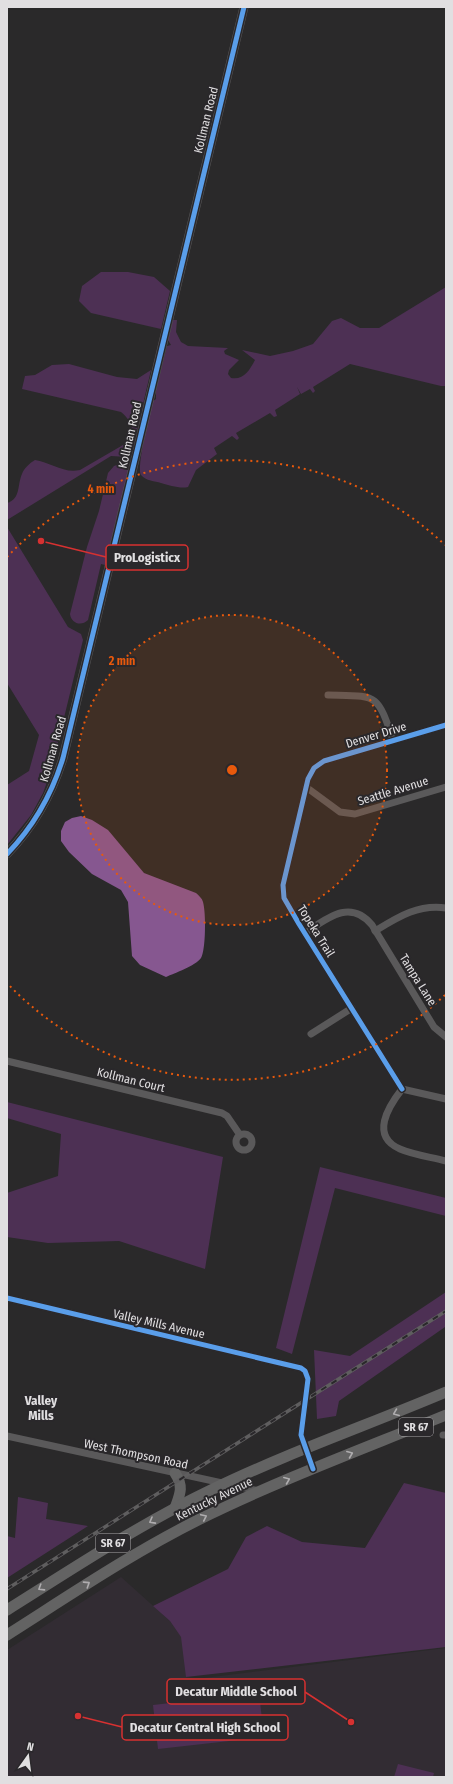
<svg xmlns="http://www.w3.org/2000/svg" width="453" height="1784" font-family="'Fira Sans Condensed',sans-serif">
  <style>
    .built { fill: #322c33 }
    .green { fill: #4d3054 }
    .water { fill: #865790 }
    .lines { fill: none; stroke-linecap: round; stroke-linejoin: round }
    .minor { stroke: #5a595a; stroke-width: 7 }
    .tertiary { stroke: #5a595a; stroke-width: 9 }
    .primary { stroke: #636363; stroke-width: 11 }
    .rail-casing { stroke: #5f5e5f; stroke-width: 3.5 }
    .rail { stroke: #2a282b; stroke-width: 2; stroke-dasharray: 6; stroke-linecap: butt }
    .cycleway-casing { stroke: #2a282b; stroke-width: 8 }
    .cycleway { stroke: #5a9eea; stroke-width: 5 }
    .oneway { stroke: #afadaf }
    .ring { fill: none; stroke: #e8590c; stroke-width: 2; stroke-dasharray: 2 4 }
    .labels { text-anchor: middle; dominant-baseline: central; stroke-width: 4; stroke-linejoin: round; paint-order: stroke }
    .shield { fill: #2a282b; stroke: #aaa8aa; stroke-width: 1 }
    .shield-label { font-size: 11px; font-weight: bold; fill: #e1dfe1 }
    .street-label { font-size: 12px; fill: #e1dfe1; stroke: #2a282b }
    .neighbourhood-label { font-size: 13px; font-weight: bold; fill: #e1dfe1; stroke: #2a282b }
    .centre { fill: #e8590c; stroke: #2a282b; stroke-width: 2 }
    .ring-label { font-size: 12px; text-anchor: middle; font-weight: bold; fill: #e8590c; stroke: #2a282b; stroke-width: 4; stroke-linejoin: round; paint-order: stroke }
    .leader { fill: none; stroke: #d73131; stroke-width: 1.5 }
    .callout-dot { fill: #d73131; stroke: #2a282b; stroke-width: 1.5 }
    .callout { fill: #2a282b; stroke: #d73131; stroke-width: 1.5 }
    .callout-label { font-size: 13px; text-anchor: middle; font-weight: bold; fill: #e1dfe1 }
  </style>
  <rect width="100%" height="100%" fill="#2a292a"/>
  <!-- built -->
  <path class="built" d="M121 1577 170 1621 187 1645 186 1677 196 1679 446 1648V1777H7V1650Z"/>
  <!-- green -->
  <g class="green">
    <path d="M101 272H128L154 277 170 291 161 329 91 313 79 301 82 286Z"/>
    <path d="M446 287V386H441L350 364 313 387 315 391 313 393 310 389 301 394 297 387 300 394 275 410 277 416 274 417 270 413 236 433 239 438 237 440 232 436 214 448 217 454 196 470 188 487C180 489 169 485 161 483 155 481 146 481 141 475 136 469 150 412 153 401L156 399V390L167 346 171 345 168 340 173 320H177L176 332 181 342 188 346 228 348 224 351 225 354 239 360 229 370 228 374 231 378C244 380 249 371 255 360L242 350 270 356 293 351 313 344 332 321 341 318 360 328H379Z"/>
    <path d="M69 364 117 377 137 379 151 370 131 455 128 457 111 456 7 520V503C21 499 17 485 22 474 24 468 30 463 35 460 50 462 64 474 80 470L123 445C137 433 133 422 121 412L22 389 25 376 35 375 52 365Z"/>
    <path d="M120 464 129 468 105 565 101 564 88 620C81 627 71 623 70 614L87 547 99 511 108 473 114 466Z"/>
    <path d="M7 527 68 627 81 634 83 640 51 771 43 793 31 815 7 845V785L29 771 39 735 7 683Z"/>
    <path d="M7 1102 223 1157 205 1269 119 1241 48 1243 7 1237V1193L58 1176 61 1134 7 1118Z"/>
    <path d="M320 1167 446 1198V1216L335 1188 292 1354 276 1348Z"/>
    <path d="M446 1292V1328L445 1327 339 1401 336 1416 317 1419 314 1350 350 1356Z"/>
    <path d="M404 1483 446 1493V1647L186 1677 181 1637 170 1621 153 1606 228 1569 246 1537 267 1526 302 1542 365 1548Z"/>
    <path d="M18 1497 48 1503 46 1519 88 1526 7 1578V1536L15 1538Z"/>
    <path d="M259 1693 264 1737 158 1749 153 1705Z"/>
    <path d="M398 1764 434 1773 433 1777H394Z"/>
  </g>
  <!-- water -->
  <path class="water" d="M81 816 92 820 108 830 144 873 196 893C199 896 202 898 203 902 206 912 206 950 201 958 195 966 175 973 166 977L140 965 132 956 128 902 121 890 92 874 69 852 61 841V831L65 822 72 818Z"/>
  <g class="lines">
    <!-- minor -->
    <g class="minor">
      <path d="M328 695C377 696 377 692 393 740"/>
      <path d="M306 787 340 812 355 814 446 787"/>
      <path d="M375 931C398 917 418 904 446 908"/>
      <path d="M305 933C326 919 350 898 372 925L434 1027 446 1037"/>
      <path d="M311 1034 352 1008"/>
      <path d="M7 1061 222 1113 227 1116 240 1135"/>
      <path d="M402 1089 299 924 284 898 283 885 308 779 314 768 324 761 446 725"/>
      <path d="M402 1089C388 1107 370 1136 400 1149 414 1155 431 1157 446 1161"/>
      <path d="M402 1089 446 1099"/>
      <circle cx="244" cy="1142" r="8"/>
      <path d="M7 1298 301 1368 305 1371 308 1379 301 1435 313 1469"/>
      <path d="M443 1435H446"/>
      <path d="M7 1436 259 1491"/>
    </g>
    <!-- tertiary -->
    <path class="tertiary" d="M7 854C33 827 52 794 63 758L244 7"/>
    <!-- primary -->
    <g class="primary">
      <path d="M175 1508C180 1494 184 1487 175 1473"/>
      <path d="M7 1610C74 1568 140 1524 211 1490 287 1453 368 1425 446 1392"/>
      <path d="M7 1635C70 1595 132 1553 198 1520 279 1480 363 1449 446 1415"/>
    </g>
    <defs>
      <path id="rail" d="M7 1589 446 1311"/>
    </defs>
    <!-- rail casing -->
    <use href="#rail" class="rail-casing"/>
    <!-- rail -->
    <use href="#rail" class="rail"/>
    <defs>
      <g id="cycleway">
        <path d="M7 854C33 827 52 794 63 758L244 7"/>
        <path d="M402 1089 299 924 284 898 283 885 308 779 314 768 324 761 446 725"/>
        <path d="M7 1298 301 1368 305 1371 308 1379 301 1435 313 1469"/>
      </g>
    </defs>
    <!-- cycleway casing -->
    <use href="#cycleway" class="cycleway-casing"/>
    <!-- cycleway -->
    <use href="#cycleway" class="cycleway"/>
  </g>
  <!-- one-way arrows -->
  <defs><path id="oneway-chevron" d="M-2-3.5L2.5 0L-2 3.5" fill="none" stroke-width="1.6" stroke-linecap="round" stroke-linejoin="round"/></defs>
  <g class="oneway">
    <use href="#oneway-chevron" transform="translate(396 1413) rotate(158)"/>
    <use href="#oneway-chevron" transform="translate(350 1454) rotate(-22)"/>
    <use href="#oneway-chevron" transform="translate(287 1480) rotate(-22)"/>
    <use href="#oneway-chevron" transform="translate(204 1517) rotate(-25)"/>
    <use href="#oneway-chevron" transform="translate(152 1521) rotate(151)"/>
    <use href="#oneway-chevron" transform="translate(87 1584) rotate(-33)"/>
    <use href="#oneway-chevron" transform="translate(41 1588) rotate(148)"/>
  </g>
  <!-- distance rings -->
  <circle cx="232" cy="770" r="155" fill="#e8590c" fill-opacity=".12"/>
  <g class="ring">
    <circle cx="232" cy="770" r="155"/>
    <path d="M445 995A310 310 0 0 1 7 983M7 557A310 310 0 0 1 445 545"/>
  </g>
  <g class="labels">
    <!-- shield labels -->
    <g class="shield">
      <rect x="399" y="1418" width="34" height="18" rx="3"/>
      <rect x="96" y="1534" width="34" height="18" rx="3"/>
    </g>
    <g class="shield-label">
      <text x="416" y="1427">SR 67</text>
      <text x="113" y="1543">SR 67</text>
    </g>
    <!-- street labels -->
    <g class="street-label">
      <text transform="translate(206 120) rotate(-76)">Kollman Road</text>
      <text transform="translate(130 435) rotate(-77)">Kollman Road</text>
      <text transform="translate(376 735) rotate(-17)">Denver Drive</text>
      <text transform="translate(53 749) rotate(-74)">Kollman Road</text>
      <text transform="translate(393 791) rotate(-17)">Seattle Avenue</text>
      <text transform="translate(316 931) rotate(58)">Topeka Trail</text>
      <text transform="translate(418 980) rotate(58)">Tampa Lane</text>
      <text transform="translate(131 1080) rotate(14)">Kollman Court</text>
      <text transform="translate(159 1324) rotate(13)">Valley Mills Avenue</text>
      <text transform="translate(136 1454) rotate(12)">West Thompson Road</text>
      <text transform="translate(214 1499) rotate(-26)">Kentucky Avenue</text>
    </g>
    <!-- neighbourhood labels -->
    <g class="neighbourhood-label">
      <text x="41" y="1400">Valley<tspan x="41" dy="15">Mills</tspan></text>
    </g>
  </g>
  <circle cx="232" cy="770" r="6" class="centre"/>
  <g class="ring-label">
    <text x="101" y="493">4 min</text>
    <text x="122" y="665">2 min</text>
  </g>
  <!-- callouts -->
  <path class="leader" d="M41 541L106 557M351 1722L305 1692M78 1716L122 1727"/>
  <g class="callout-dot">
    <circle cx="41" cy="541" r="4"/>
    <circle cx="351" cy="1722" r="4"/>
    <circle cx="78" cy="1716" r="4"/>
  </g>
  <g class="callout">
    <rect x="106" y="545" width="82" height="25" rx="4"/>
    <rect x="167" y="1679" width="138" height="25" rx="4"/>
    <rect x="122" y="1715" width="166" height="25" rx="4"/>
  </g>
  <g class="callout-label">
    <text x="147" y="562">ProLogisticx</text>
    <text x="236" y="1696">Decatur Middle School</text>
    <text x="205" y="1732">Decatur Central High School</text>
  </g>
  <!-- border -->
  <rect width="453" height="1784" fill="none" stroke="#e1dfe1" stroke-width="16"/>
  <!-- north arrow -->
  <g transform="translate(28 1756) rotate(14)" stroke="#2a282b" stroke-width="3" paint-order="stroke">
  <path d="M0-3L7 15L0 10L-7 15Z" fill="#e1dfe1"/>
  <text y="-6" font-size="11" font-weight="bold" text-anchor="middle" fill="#e1dfe1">N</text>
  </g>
</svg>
